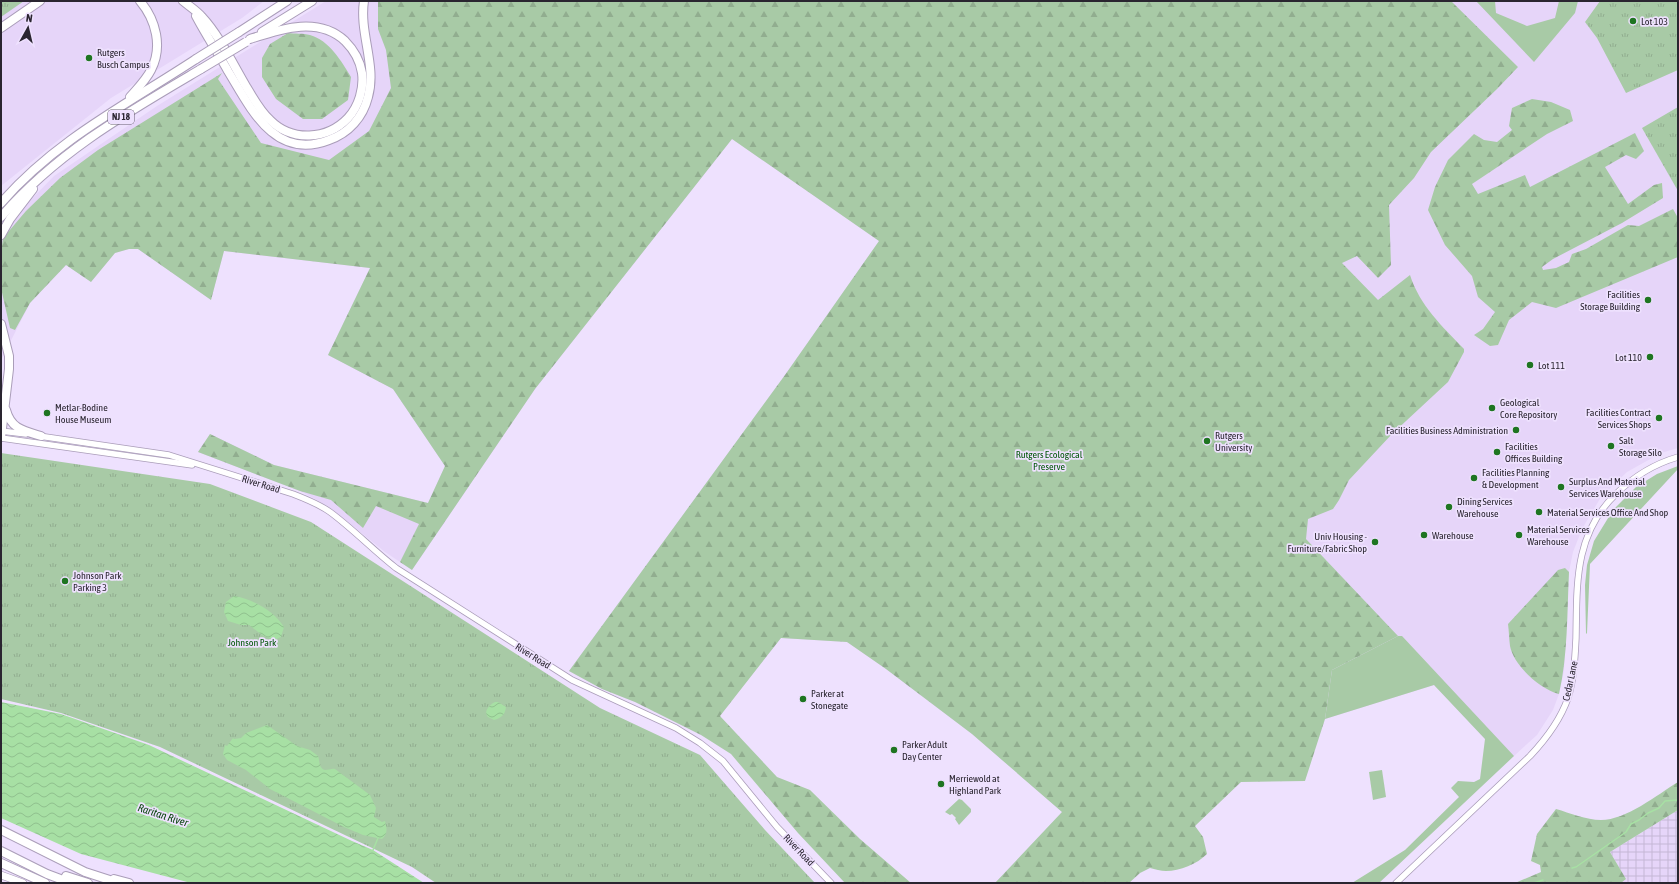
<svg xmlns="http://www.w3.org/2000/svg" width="1679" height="884" font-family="'Asap Condensed',sans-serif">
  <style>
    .built { fill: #e6d5f9 }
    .industrial { fill: url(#industrial-grid) }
    .green { fill: #a8caa6 }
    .forest { fill: url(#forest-firs) }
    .park { fill: url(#park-tufts) }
    .water { fill: url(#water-waves) }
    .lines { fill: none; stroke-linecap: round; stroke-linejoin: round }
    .stream { stroke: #a7e0a4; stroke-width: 1.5 }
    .tertiary-casing { stroke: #aa9db9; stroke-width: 7 }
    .primary-casing { stroke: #aa9db9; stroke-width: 8 }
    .motorway-casing { stroke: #aa9db9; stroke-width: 10 }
    .tertiary { stroke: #fff; stroke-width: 5.5 }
    .primary { stroke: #fff; stroke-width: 7 }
    .motorway { stroke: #fff; stroke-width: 8 }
    .motorway-bridge-casing { stroke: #aa9db9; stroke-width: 10; stroke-linecap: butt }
    .motorway-bridge { stroke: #fff; stroke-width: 8 }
    .poi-dot { fill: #1e7521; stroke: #eee1fe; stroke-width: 1.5 }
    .labels { text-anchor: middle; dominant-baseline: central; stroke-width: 3.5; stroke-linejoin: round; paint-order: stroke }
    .shield { fill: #eee1fe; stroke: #655d6e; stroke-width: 1 }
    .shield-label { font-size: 9px; font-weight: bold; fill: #2a2530 }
    .poi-label { font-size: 10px; fill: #2a2530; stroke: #eee1fe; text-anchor: start }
    .park-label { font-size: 10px; fill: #005707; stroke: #eee1fe }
    .street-label { font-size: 10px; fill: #2a2530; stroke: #eee1fe }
    .water-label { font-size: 11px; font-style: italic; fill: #07450b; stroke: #eee1fe }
  </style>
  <defs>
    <pattern id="industrial-grid" width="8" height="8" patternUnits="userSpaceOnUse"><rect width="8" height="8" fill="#e6d5f9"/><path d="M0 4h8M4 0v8" fill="none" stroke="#c5b7d6"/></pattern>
    <pattern id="forest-firs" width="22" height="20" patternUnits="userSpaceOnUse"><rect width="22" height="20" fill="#a8caa6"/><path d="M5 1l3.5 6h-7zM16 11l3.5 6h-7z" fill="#91ad8f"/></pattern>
    <pattern id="park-tufts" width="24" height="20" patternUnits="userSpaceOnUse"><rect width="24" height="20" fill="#a8caa6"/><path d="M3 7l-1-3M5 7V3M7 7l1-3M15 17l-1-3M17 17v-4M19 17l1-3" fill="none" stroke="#91ad8f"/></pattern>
    <pattern id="water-waves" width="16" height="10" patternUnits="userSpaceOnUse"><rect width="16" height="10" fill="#a7e0a4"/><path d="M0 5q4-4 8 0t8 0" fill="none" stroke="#90c08e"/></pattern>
  </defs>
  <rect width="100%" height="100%" fill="#eee1fe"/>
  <!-- built -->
  <g class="built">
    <path d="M1 1H264L242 18 111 98 1 186Z"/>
    <path d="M326 1H1678V448L1661 453 1627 472 1601 497 1582 529 1573 552 1569 572 1564 671 1559 694 1553 710 1537 735 1514 756 1485 739 1434 685 1325 719 1241 782 995 883 1062 812 972 734 886 669 847 642 781 638 719 716 635 702 602 689 569 671 785 375 879 241 732 139 535 389 412 570 385 552 328 506 300 491 198 452 210 434 274 465 428 503 445 466 393 389 328 355 370 268 224 251 211 300 138 249H129L115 253 91 282 66 265 30 303 1 360V234L22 209 54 176 157 106Z"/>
  </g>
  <!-- industrial -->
  <path class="industrial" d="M1678 810V883H1621L1626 879 1610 852Z"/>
  <!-- green -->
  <g class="green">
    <path d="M1476 1H1495L1496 13 1527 26 1555 18 1559 1H1578L1575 13 1534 62Z"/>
    <path d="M1678 466V469L1590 564 1587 633 1586 634 1585 585 1587 565 1594 541 1613 510 1636 487 1657 474Z"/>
    <path d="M1398 636H1402L1514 756 1379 883H1352L1405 850 1459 797 1451 788 1458 781 1474 782 1480 779 1485 739 1434 685 1325 719 1332 670Z"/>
    <path d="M1382 770 1386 797 1373 800 1369 772Z"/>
    <path d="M959 799 962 800 971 809V812L959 825 955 819 956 818 952 814 950 815 945 812Z"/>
  </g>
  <!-- forest -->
  <g class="forest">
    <path d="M378 1H1451L1518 67 1497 89 1431 152 1414 178 1389 205 1391 265 1378 278 1357 256 1342 263 1378 300 1410 275C1420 306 1442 326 1464 349V352L1448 382 1392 434 1349 480 1339 500 1333 509 1308 519 1306 539 1398 636 1332 670 1325 719 1305 781 1241 782 1195 826 1203 837 1207 854C1197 864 1180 871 1166 871 1161 871 1155 869 1150 868L1140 873 1129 883H995L1062 812 972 734 886 669 847 642 781 638 720 716 777 777 810 790 860 839 911 883H845L798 833 731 754 701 735 635 702 602 689 569 671 785 375 879 241 732 139 535 389 412 570 400 562 419 524 376 506 363 528 331 500 300 491 198 452 210 434 274 465 428 503 445 466 393 389 328 355 370 268 224 251 211 300 138 249H129L115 253 91 282 66 265 30 303 15 330 10 328 1 288V252L3 238 26 211 60 178 98 150 222 73 218 79 261 143 329 160 369 131 391 88 386 50 378 29Z"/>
    <path d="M288 33C295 34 303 33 310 35 329 40 342 62 351 77L348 100 322 119H303L276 99 262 77V58L270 44Z"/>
    <path d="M1532 99 1551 102 1570 110 1573 121 1547 134 1472 184 1478 194 1525 175 1530 187 1635 133 1644 151 1636 159 1626 155 1605 167 1628 204 1654 185 1662 183 1663 198 1622 223 1553 259 1542 267 1543 270 1556 268 1569 262 1572 254 1586 249 1628 225 1639 226 1673 209 1678 218V257L1556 308 1532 302 1509 320 1498 345 1490 346 1474 335 1483 329 1495 312 1478 297 1472 276 1445 245 1428 210 1435 187 1448 160 1474 134 1484 140 1497 142 1512 130 1509 126 1512 108Z"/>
    <path d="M1565 568 1569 572C1567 613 1568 655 1559 694 1540 689 1514 666 1510 646 1509 639 1509 631 1508 624L1558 570Z"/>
    <path d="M1678 782V810L1610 852 1626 879 1621 883H1515L1541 872 1540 865 1531 861 1537 834 1556 809C1570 813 1586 820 1601 820 1626 820 1657 795 1678 782Z"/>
  </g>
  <!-- park -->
  <g class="park">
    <path d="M1 1H24L1 17Z"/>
    <path d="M1600 1H1678V70L1626 93 1597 38 1585 22Z"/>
    <path d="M1678 107V191L1642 128Z"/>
    <path d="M1 453 210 484 311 522 600 708 700 755 765 830 815 883H436L412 867 160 747 61 713 1 699Z"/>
  </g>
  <!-- water -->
  <g class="water">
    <path d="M234 596C253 599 274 611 284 627L281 637 274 640 262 635 249 625H241L228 621 224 612 226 602Z"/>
    <path d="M1 702 61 714 149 745 352 841 373 850 424 883H191L81 854 1 818Z"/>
    <path d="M495 702H498L506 707C505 715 501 718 494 720L488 717C483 712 489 705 495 702Z"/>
    <path d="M267 725 297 746 310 750 318 756C320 760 318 768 325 770 329 770 332 768 335 769L370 795 376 808 374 817 382 822 385 821C387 828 388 834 382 839L363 835 344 827 270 789 246 770 227 760 223 754 225 745 227 746 233 738 234 739 241 738 246 733Z"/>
  </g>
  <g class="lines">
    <!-- stream -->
    <g class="stream">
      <path d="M373 850 378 838"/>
      <path d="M1572 868 1576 867 1626 832 1631 824 1639 820 1648 813 1659 808 1665 801 1678 800"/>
      <path d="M1534 883 1543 880"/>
    </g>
    <defs>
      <g id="tertiary">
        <path d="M1 431 26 434"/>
        <path d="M39 436 169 455 293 494C306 499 319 504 330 512 353 529 373 550 396 568L572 680 676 728 700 743 723 761 777 827 831 883"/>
        <path d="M1 438 192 465"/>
        <path d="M1396 883 1530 756C1546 739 1560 721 1568 698 1574 679 1575 658 1576 638 1577 584 1574 534 1616 494 1633 477 1654 464 1678 457"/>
      </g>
      <path id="primary" d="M1 875 23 883"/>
      <g id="motorway">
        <path d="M183 1C189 6 197 11 202 17 219 35 234 66 247 88 254 99 260 111 270 120 292 142 327 140 348 118 359 106 364 88 362 73 360 60 354 50 345 41 318 16 281 29 250 39"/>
        <path d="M196 16C206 35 218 53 228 71 251 109 275 161 329 140 349 133 363 117 368 97 377 66 359 33 364 1"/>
        <path d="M1 28 40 1"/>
        <path d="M239 32 287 1"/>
        <path d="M262 32 312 1"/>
        <path d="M130 97C137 89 146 80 151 70 163 47 156 20 140 1"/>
        <path d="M1 203C57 139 126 105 196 59"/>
        <path d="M1 217C57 152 128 112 201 69"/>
        <path d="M1 235 10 219 33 189"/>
        <path d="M1 324 9 356V369L1 437"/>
        <path d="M6 410C11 429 24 431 41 436"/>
        <path d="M1 830 85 872 119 883"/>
        <path d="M1 851 47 874 71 883"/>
        <path d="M1 863 45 883"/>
        <path d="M66 876 88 883"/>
        <path d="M114 879 129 883"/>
      </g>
    </defs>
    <!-- tertiary casing -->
    <use href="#tertiary" class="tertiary-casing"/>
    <!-- primary casing -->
    <use href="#primary" class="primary-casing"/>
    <!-- motorway casing -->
    <use href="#motorway" class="motorway-casing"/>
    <!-- tertiary -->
    <use href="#tertiary" class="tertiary"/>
    <!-- primary -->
    <use href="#primary" class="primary"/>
    <!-- motorway -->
    <use href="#motorway" class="motorway"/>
    <defs>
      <g id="motorway-bridge">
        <path d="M196 59 239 32"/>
        <path d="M201 69 246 42"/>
      </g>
    </defs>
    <!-- motorway-bridge casing -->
    <use href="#motorway-bridge" class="motorway-bridge-casing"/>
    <!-- motorway-bridge -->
    <use href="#motorway-bridge" class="motorway-bridge"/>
  </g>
  <!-- markers -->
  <g class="poi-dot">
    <circle cx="1633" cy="21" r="4"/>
    <circle cx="89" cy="58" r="4"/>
    <circle cx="1648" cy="300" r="4"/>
    <circle cx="1650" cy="357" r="4"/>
    <circle cx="1530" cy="365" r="4"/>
    <circle cx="1492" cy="408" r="4"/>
    <circle cx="47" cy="413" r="4"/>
    <circle cx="1659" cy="418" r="4"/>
    <circle cx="1516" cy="430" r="4"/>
    <circle cx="1207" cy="441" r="4"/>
    <circle cx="1611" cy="446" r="4"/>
    <circle cx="1497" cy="452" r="4"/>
    <circle cx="1474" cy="478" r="4"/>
    <circle cx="1561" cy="487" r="4"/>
    <circle cx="1449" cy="507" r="4"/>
    <circle cx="1539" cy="512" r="4"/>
    <circle cx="1424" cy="535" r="4"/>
    <circle cx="1519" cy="535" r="4"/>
    <circle cx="1375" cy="542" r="4"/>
    <circle cx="65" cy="581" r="4"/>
    <circle cx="803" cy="699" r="4"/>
    <circle cx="894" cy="750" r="4"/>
    <circle cx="941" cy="784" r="4"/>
  </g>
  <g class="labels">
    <!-- shield labels -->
    <rect class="shield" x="108" y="110" width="26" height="14" rx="3"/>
    <g class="shield-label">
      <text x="121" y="117">NJ 18</text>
    </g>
    <!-- poi labels -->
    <g class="poi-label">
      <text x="1641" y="21">Lot 103</text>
      <text x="97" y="52">Rutgers<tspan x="97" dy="12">Busch Campus</tspan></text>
      <text x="1640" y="294" text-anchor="end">Facilities<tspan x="1640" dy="12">Storage Building</tspan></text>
      <text x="1642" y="357" text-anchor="end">Lot 110</text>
      <text x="1538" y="365">Lot 111</text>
      <text x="1500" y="402">Geological<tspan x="1500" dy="12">Core Repository</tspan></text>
      <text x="55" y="407">Metlar-Bodine<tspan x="55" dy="12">House Museum</tspan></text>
      <text x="1651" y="412" text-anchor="end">Facilities Contract<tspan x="1651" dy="12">Services Shops</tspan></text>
      <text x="1508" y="430" text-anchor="end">Facilities Business Administration</text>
      <text x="1215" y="435">Rutgers<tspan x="1215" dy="12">University</tspan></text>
      <text x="1619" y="440">Salt<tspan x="1619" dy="12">Storage Silo</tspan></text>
      <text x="1505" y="446">Facilities<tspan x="1505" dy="12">Offices Building</tspan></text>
      <text x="1482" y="472">Facilities Planning<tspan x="1482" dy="12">&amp; Development</tspan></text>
      <text x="1569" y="481">Surplus And Material<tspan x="1569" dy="12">Services Warehouse</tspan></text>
      <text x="1457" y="501">Dining Services<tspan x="1457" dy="12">Warehouse</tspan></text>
      <text x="1547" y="512">Material Services Office And Shop</text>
      <text x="1527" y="529">Material Services<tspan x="1527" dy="12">Warehouse</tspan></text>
      <text x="1432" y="535">Warehouse</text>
      <text x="1367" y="536" text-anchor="end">Univ Housing -<tspan x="1367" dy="12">Furniture/Fabric Shop</tspan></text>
      <text x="73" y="575">Johnson Park<tspan x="73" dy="12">Parking 3</tspan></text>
      <text x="811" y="693">Parker at<tspan x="811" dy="12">Stonegate</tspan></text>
      <text x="902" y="744">Parker Adult<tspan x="902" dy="12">Day Center</tspan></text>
      <text x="949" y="778">Merriewold at<tspan x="949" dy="12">Highland Park</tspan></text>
    </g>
    <!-- park labels -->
    <g class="park-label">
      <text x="1049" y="454">Rutgers Ecological<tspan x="1049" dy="12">Preserve</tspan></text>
      <text x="252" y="642">Johnson Park</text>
    </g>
    <!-- street labels -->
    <g class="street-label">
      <text transform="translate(261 484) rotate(17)">River Road</text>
      <text transform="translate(533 656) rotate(32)">River Road</text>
      <text transform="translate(1570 681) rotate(-78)">Cedar Lane</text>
      <text transform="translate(799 850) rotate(46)">River Road</text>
    </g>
    <!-- water labels -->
    <g class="water-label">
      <text transform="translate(163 815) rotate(18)">Raritan River</text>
    </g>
  </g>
  <!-- border -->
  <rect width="1679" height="884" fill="none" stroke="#2a2530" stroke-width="4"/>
  <!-- north arrow -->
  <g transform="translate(28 28) rotate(8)" stroke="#eee1fe" stroke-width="3" paint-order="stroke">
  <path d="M0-3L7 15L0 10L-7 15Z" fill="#2a2530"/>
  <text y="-6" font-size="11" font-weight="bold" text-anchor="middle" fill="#2a2530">N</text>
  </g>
</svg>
